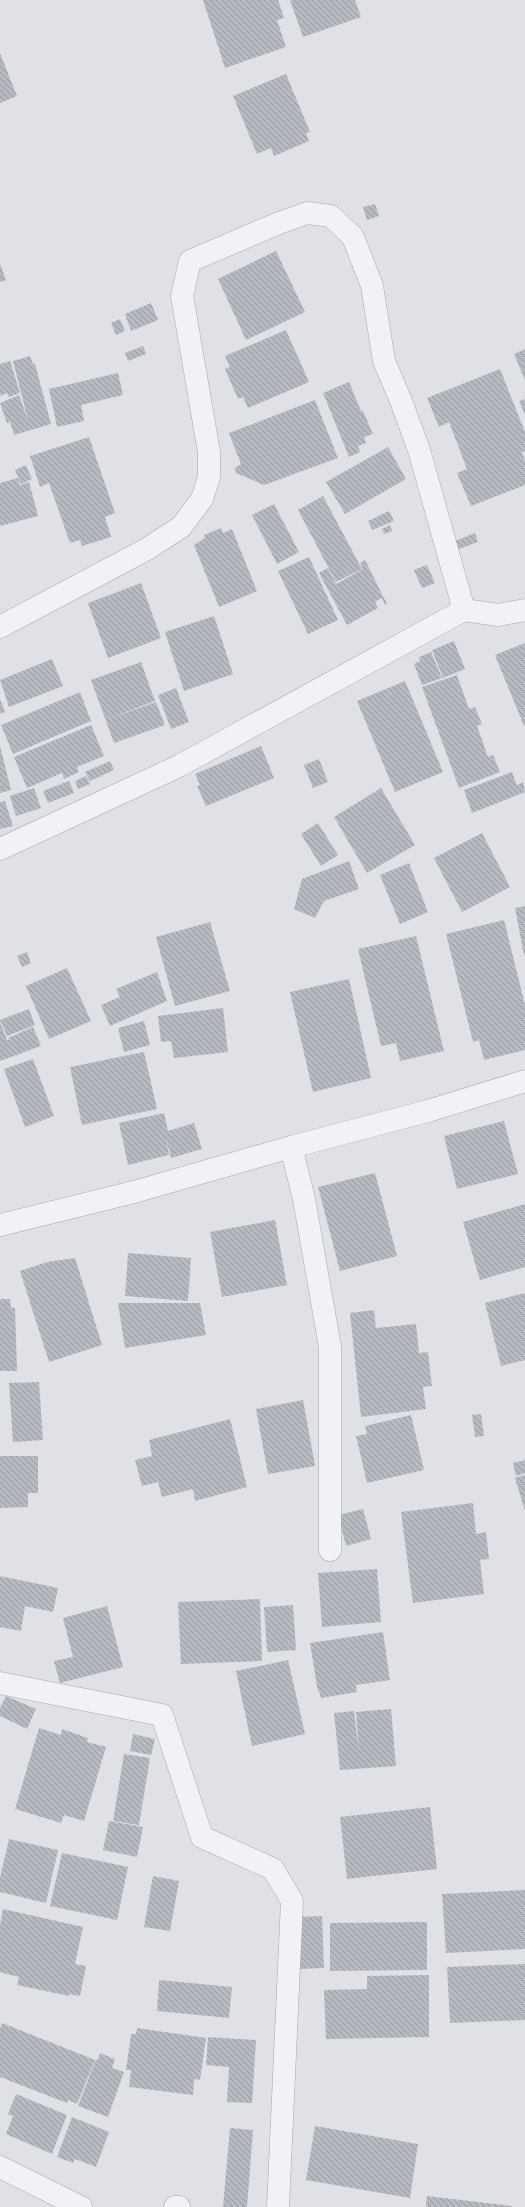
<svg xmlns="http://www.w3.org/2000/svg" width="525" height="2207" font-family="Karla,sans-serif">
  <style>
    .building { fill: url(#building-back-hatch) }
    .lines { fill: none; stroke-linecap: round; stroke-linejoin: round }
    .minor-casing { stroke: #a5a8b0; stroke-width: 23 }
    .minor { stroke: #f1f2f5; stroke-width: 22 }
  </style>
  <defs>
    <pattern id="building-back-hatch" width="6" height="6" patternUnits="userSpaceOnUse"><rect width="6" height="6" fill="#b6bbc2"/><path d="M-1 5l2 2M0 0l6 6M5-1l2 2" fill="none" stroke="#94989f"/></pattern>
  </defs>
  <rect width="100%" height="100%" fill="#dfe1e6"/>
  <!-- building -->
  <g class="building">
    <path d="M203 0H278L284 18 277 20 286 47 225 68Z"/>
    <path d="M290 0H355L361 17 303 37Z"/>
    <path d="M0 53 17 96 0 103Z"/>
    <path d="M286 74 310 132 306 133 309 141 274 156 271 148 257 154 233 96Z"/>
    <path d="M375 204 379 216 367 220 363 207Z"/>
    <path d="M276 251 305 312 246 340 218 279Z"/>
    <path d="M0 264 6 280 0 282Z"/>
    <path d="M151 303 158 320 131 331 125 314Z"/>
    <path d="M120 319 125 331 116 335 111 323Z"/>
    <path d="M286 330 309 382 248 408 243 397 238 399 225 369 230 367 225 356Z"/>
    <path d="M143 346 146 354 128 361 125 353Z"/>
    <path d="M525 349V380L514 354Z"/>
    <path d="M30 356 33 364H35L51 424 14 435 10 422 7 423 0 403 19 395 28 420 13 361Z"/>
    <path d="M10 361 20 393 9 397 7 393 0 396V364Z"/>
    <path d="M500 369 525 432V451L522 452 525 461V485L471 506 457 473 467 469 449 422 439 427 427 398Z"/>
    <path d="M118 373 123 395 81 405 84 421 57 427 49 389Z"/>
    <path d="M349 382 361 411H363L373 434 364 437 366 443 358 446 360 452 349 457 323 393Z"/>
    <path d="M525 399V415L519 401Z"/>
    <path d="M315 400 338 458 264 485 236 473 235 468 241 464 229 433Z"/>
    <path d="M89 437 115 513 105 517 111 537 82 546 80 540 70 543 49 483 40 487 30 456Z"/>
    <path d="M388 447 406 479 345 514 326 482Z"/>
    <path d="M26 465 32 479 21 484 15 470Z"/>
    <path d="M18 478 20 485 18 486 29 482 38 516 0 526V483Z"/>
    <path d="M323 496 362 569 336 582 298 510Z"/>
    <path d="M274 504 299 552 277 564 252 515Z"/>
    <path d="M389 511 394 521 372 530 368 521Z"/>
    <path d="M390 525 392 531 384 534 382 529Z"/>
    <path d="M221 528 223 533 232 529 257 591 219 607 194 545 205 538 204 535Z"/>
    <path d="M475 533 478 542 456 550 453 542Z"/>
    <path d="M309 557 338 620 308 634 278 571Z"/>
    <path d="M365 560 387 604 385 605 382 598 375 602 378 608 347 625 319 573 328 568 336 584 363 569 360 563Z"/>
    <path d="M427 565 435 583 422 588 414 570Z"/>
    <path d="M141 583 161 638 108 658 88 603Z"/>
    <path d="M214 616 233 674 184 691 165 632Z"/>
    <path d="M454 641 465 669 443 678 432 650Z"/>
    <path d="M525 643V725L524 726 495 655Z"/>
    <path d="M431 652 442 678 422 685 414 664 420 661 419 657Z"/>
    <path d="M52 659 63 686 9 707 0 680Z"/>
    <path d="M141 662 155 701 108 719 156 702 165 725 114 743 91 680Z"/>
    <path d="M457 675 469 709 475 707 482 724 477 726 488 757 493 755 500 772 459 788 422 687Z"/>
    <path d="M405 681 443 772 395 792 357 701Z"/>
    <path d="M176 688 189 722 171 729 158 695Z"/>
    <path d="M80 692 91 721 13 754 1 725Z"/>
    <path d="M0 699 5 712 0 714Z"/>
    <path d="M91 725 104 756 77 767 79 772 64 779 62 773 27 788 14 757Z"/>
    <path d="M0 746 11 790 0 793Z"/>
    <path d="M261 746 274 778 206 806 197 786 200 785 195 774Z"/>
    <path d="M319 759 328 782 313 788 304 765Z"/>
    <path d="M110 761 114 770 90 781 85 772Z"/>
    <path d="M512 772 517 785 523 782 525 792 472 813 464 790Z"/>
    <path d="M86 776 90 784 78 789 75 781Z"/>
    <path d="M69 781 74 793 48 803 43 791Z"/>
    <path d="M34 788 41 808 16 816 10 796Z"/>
    <path d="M381 788 415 845 367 873 334 817Z"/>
    <path d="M5 801 13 826 0 829V802Z"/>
    <path d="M318 823 338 855 321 866 301 834Z"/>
    <path d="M482 833 510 887 462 912 434 858Z"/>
    <path d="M349 861 359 889 324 901 315 918 294 909 302 879Z"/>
    <path d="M409 863 428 912 400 924 380 875Z"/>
    <path d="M525 906V955H524L515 908Z"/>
    <path d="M504 920 525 1005V1050L484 1060 479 1040 473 1042 446 934Z"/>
    <path d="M210 922 230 991 175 1006 156 937Z"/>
    <path d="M416 936 444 1051 400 1061 396 1043 381 1046 358 949Z"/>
    <path d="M27 952 31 963 22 967 17 956Z"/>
    <path d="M67 968 91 1021 49 1039 26 986Z"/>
    <path d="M157 972 167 1001 110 1026 101 1005 120 997 116 989Z"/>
    <path d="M349 979 371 1078 313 1092 290 992Z"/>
    <path d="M223 1008 228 1052 174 1058 171 1041 161 1042 158 1016Z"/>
    <path d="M29 1009 35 1025 7 1036 0 1020Z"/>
    <path d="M144 1021 150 1045 124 1052 118 1028Z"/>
    <path d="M0 1022 7 1040H9L8 1038 33 1027 41 1046 0 1061Z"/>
    <path d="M144 1052 157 1109 82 1125 70 1067Z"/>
    <path d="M33 1059 54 1116 25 1127 4 1069Z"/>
    <path d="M164 1113 168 1131 194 1123 202 1149 171 1158 166 1138 169 1155 128 1165 119 1123Z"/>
    <path d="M504 1121 518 1174 457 1189 444 1136Z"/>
    <path d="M375 1173 397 1256 340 1271 318 1187Z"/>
    <path d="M525 1204V1267L480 1280 463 1222Z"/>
    <path d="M275 1220 287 1285 222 1297 210 1232Z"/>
    <path d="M128 1253 191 1258 188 1301 125 1296Z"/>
    <path d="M75 1258 102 1345 49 1362 20 1271 47 1262Z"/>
    <path d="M525 1293V1360L501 1366 485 1303Z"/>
    <path d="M0 1299H10L11 1308 15 1307 17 1371H0Z"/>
    <path d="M118 1303H200L206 1335 125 1348Z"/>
    <path d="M374 1310 376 1328 416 1324 419 1353 428 1352 432 1386 423 1387 426 1409 361 1417 350 1313Z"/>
    <path d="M39 1382 43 1440 13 1442 9 1383Z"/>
    <path d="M303 1400 315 1466 268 1474 256 1409Z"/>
    <path d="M481 1414 484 1436 475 1437 472 1415Z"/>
    <path d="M411 1415 424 1470 367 1483 356 1436 367 1434 365 1426Z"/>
    <path d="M230 1419 247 1487 195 1501 193 1489 162 1497 158 1482 142 1486 135 1460 152 1456 149 1440Z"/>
    <path d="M0 1456H38V1493H28V1507L0 1508Z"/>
    <path d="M525 1460V1473L516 1476 513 1463Z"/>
    <path d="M525 1475V1511L515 1478Z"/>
    <path d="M473 1503 476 1534 486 1532 489 1559 480 1560 484 1594 413 1603 401 1512Z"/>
    <path d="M363 1509 371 1539 346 1546 338 1515Z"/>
    <path d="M377 1569 381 1622 322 1627 318 1573Z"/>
    <path d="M0 1576 58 1588 53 1612 25 1606 21 1631 0 1627Z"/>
    <path d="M260 1599 262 1661 181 1664 178 1602Z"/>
    <path d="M293 1605 296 1650 267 1652 264 1607Z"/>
    <path d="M107 1606 123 1667 60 1683 54 1661 73 1657 63 1618Z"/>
    <path d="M383 1632 390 1680 356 1685 357 1692 321 1698 319 1691 318 1692 310 1643Z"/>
    <path d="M288 1660 305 1734 252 1746 236 1671Z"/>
    <path d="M6 1696 36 1709 27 1729 0 1716V1708Z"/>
    <path d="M391 1709 396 1766 340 1770 334 1713 354 1711 359 1751 356 1712Z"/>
    <path d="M39 1728 61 1735 62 1729 88 1738 87 1742 106 1747 84 1821 64 1815 61 1823 15 1809Z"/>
    <path d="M133 1734 155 1739 151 1755 130 1751Z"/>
    <path d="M124 1754 150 1758 139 1825 113 1821Z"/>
    <path d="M430 1807 437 1869 347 1879 340 1817Z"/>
    <path d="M109 1821 143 1827 137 1857 103 1850Z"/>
    <path d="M9 1839 58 1850 46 1903 0 1892V1878Z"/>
    <path d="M62 1853 128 1867 117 1920 50 1906Z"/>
    <path d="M153 1876 179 1881 170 1931 144 1927Z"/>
    <path d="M525 1890V1949L446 1953 442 1894Z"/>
    <path d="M3 1909 83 1927 75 1964 86 1966 80 1996 69 1994V1996L17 1985 19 1977 0 1972V1925Z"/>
    <path d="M322 1916 324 1968 300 1969 298 1917Z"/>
    <path d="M427 1922V1970L330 1971V1923Z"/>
    <path d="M525 1964V2020L450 2023 447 1967Z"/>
    <path d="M429 1975V2037L326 2039 324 1990 367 1989V1976Z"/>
    <path d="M159 1980 232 1987 229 2018 157 2011Z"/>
    <path d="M2 2023 95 2060 77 2104 68 2100 67 2103 0 2077V2029Z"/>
    <path d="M137 2028 206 2038 200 2080 194 2079 193 2095 129 2087 131 2070H126L131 2034H136Z"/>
    <path d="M208 2037 256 2040 252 2103 227 2102 229 2067 206 2065Z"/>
    <path d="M100 2053 115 2059 112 2068 124 2072 108 2117 78 2106 96 2059 98 2060Z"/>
    <path d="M16 2094 67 2115 52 2154 6 2134 13 2116 8 2114Z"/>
    <path d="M72 2117 109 2132 96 2167 75 2159 73 2163 57 2157Z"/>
    <path d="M315 2126 418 2144 410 2198 306 2180Z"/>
    <path d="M230 2128 253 2130 247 2207H223Z"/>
    <path d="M427 2196 512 2206V2207H426Z"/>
  </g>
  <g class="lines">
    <defs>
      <g id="minor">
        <path d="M0 627 147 549 181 527 202 499 209 477V452L182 296 190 261 279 223 307 213 331 216 353 237 372 286 384 361 401 401 419 450 464 610"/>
        <path d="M0 849 179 766 464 610 498 615 525 610"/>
        <path d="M291 1147 304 1199 330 1347V1550"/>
        <path d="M0 1225 134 1192 291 1147 428 1111 525 1081"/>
        <path d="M0 1683 162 1715 202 1837 273 1869 292 1901 278 2207"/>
        <path d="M0 2167 81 2207"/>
        <path d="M175 2207H179"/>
      </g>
    </defs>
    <!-- minor casing -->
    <use href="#minor" class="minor-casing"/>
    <!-- minor -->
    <use href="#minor" class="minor"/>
  </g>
</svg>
